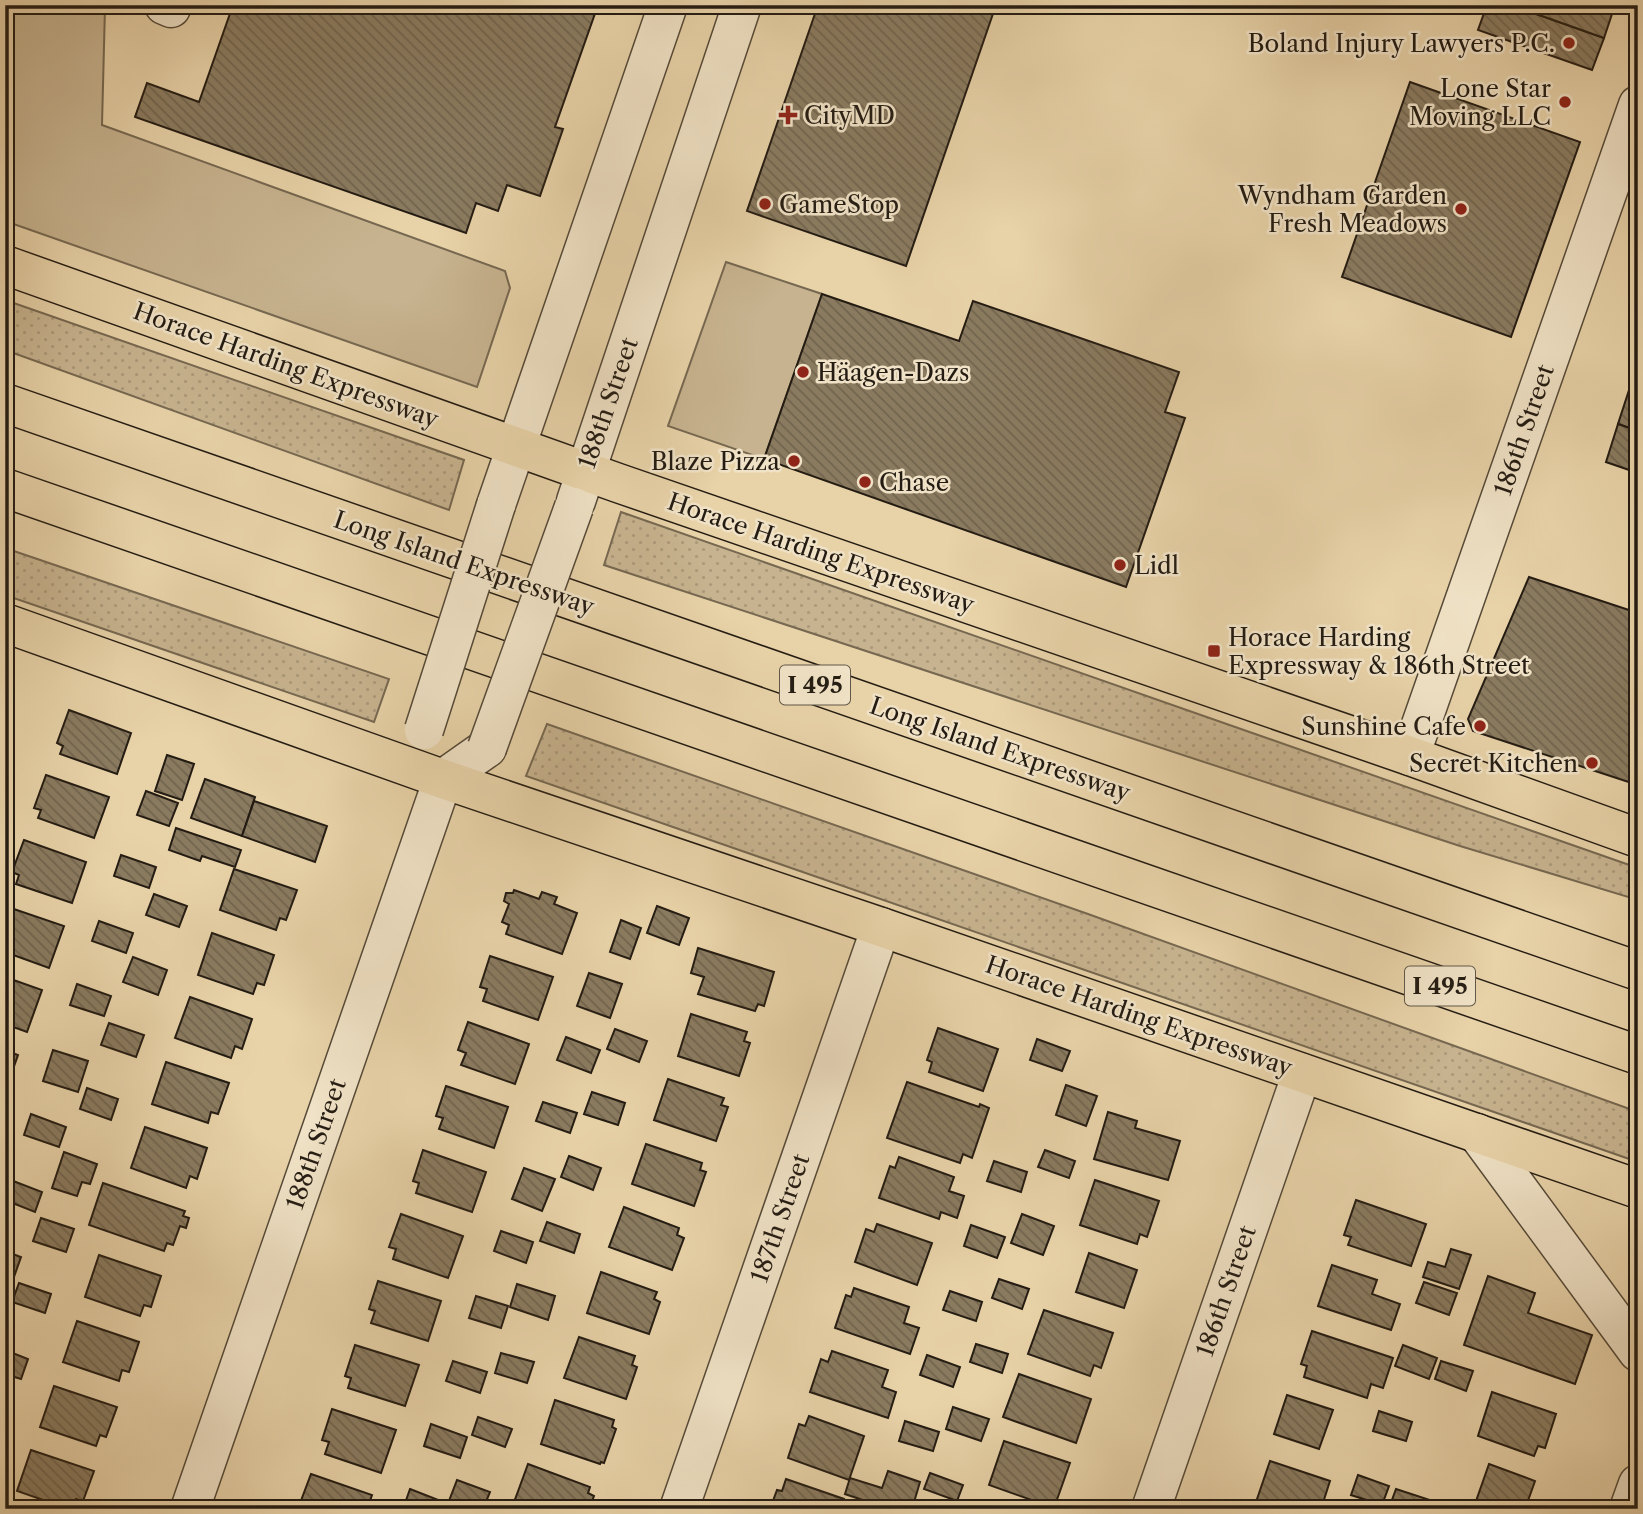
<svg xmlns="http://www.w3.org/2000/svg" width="1643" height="1514" font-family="'Libre Caslon Text',serif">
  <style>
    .grass { fill: url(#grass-dots); stroke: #766851; stroke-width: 2 }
    .park { fill: #c7b38f; stroke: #766851; stroke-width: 2 }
    .building { fill: url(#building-back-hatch); stroke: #241c13; stroke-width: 2 }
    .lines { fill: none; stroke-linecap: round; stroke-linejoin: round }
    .minor-casing { stroke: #554a38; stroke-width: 41 }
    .major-casing { stroke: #241c13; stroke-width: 41 }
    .highway-casing { stroke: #241c13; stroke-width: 41 }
    .minor { stroke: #f0e2c6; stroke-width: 38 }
    .major { stroke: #e8d2a8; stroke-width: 38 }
    .highway { stroke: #e8d2a8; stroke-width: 38 }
    .minor-bridge-casing { stroke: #554a38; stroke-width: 41; stroke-linecap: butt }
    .minor-bridge { stroke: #f0e2c6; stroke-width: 38 }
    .poi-dot { fill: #8f2418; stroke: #f0e2c6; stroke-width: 2.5 }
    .labels { text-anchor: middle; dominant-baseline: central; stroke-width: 5; stroke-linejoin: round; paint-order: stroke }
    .shield { fill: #f0e2c6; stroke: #615749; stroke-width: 2 }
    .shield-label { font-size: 23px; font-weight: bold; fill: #241c13 }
    .poi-label { font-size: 24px; fill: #241c13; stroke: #f0e2c6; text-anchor: end }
    .street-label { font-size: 24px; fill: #241c13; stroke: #f0e2c6 }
  </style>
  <defs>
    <pattern id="grass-dots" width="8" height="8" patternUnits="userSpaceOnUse" patternTransform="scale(1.75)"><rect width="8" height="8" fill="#c7b38f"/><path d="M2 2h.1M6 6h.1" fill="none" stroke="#ab997a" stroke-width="1.8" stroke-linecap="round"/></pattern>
    <pattern id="building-back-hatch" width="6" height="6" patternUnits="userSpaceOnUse" patternTransform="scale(1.75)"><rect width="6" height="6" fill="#8a7b60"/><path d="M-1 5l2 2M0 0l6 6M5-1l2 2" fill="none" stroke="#71644e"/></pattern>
  </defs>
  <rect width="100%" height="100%" fill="#e8d2a8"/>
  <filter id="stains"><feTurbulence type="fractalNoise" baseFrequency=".00286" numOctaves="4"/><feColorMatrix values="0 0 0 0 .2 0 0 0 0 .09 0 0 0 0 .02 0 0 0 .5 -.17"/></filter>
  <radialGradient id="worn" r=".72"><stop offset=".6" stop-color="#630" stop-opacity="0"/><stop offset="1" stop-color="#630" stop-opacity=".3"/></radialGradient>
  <!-- grass -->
  <g class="grass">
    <path d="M5 300 464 460 449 510 5 350Z"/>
    <path d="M621 512 1638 868V900L1460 846 604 565Z"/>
    <path d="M5 548 389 679 374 722 5 595Z"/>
    <path d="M547 724 1088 914 1638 1112V1162L526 776Z"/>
  </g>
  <!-- park -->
  <g class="park">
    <path d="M5 5 105 7 102 125 505 271 510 288 477 387 5 221Z"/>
    <path d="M726 262 822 294 764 459 668 426Z"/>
  </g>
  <!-- building -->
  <g class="building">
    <path d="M233 5H598L555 127 563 129 540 196 507 185 498 211 476 203 466 233 135 117 147 83 199 102Z"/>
    <path d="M818 5H996L906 266 747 211Z"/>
    <path d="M1487 5H1511L1604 38 1592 70 1478 30Z"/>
    <path d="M1511 5H1615L1604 38Z"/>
    <path d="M1410 82 1580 142 1511 337 1342 277Z"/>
    <path d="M822 294 959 341 973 301 1179 372 1165 412 1185 418 1126 587 764 459Z"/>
    <path d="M1631 384 1638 386V431L1618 424Z"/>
    <path d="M1618 424 1638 431V473L1606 462Z"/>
    <path d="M1529 577 1638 613V785L1473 731 1468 719Z"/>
    <path d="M69 710 131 733 117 774 60 754 63 746 57 743Z"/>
    <path d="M167 755 194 764 182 800 155 791Z"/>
    <path d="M46 775 109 797 94 838 38 818 41 810 34 808Z"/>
    <path d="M205 779 255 797 242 836 191 818Z"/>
    <path d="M146 791 178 803 169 826 137 815Z"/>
    <path d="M254 801 327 826 315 862 242 836Z"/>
    <path d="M176 828 241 850 235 867 202 856 200 861 169 850Z"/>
    <path d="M24 840 86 862 72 903 16 884 19 875 12 872Z"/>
    <path d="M121 855 156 867 149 888 114 876Z"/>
    <path d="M234 869 297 890 286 920 280 918 276 930 220 910Z"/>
    <path d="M514 890 539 899 542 892 557 897 554 904 577 913 562 954 506 934 509 925 502 922 509 904 504 901 506 893H513Z"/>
    <path d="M154 894 187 906 179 927 146 915Z"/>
    <path d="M5 906 64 926 49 968 5 952Z"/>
    <path d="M657 906 689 918 679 945 647 933Z"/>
    <path d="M621 920 641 928 630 959 610 952Z"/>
    <path d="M99 921 133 933 126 953 92 941Z"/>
    <path d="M212 933 274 955 264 985 257 983 253 994 198 975Z"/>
    <path d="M698 948 774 972 764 1006 758 1004 755 1011 698 994 704 977 691 973Z"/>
    <path d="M490 956 553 977 538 1020 483 1001 487 989 480 987Z"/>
    <path d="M133 957 167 970 158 995 123 982Z"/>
    <path d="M589 973 622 984 610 1018 577 1006Z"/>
    <path d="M5 977 42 990 27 1032 5 1024Z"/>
    <path d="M77 984 111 996 104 1016 70 1005Z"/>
    <path d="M190 997 252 1019 242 1049 235 1046 231 1058 175 1038Z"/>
    <path d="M691 1014 747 1032 744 1041 750 1043 739 1076 678 1056Z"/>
    <path d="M468 1022 529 1044 515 1084 461 1065 466 1053 458 1050Z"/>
    <path d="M109 1023 144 1035 136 1057 101 1045Z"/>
    <path d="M938 1028 998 1049 983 1091 929 1072 932 1062 927 1060Z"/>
    <path d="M615 1029 647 1041 639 1062 607 1049Z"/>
    <path d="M566 1037 600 1050 591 1073 557 1060Z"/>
    <path d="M1037 1039 1070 1051 1062 1071 1030 1060Z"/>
    <path d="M5 1050 18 1055 5 1092Z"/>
    <path d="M53 1050 88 1061 78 1092 43 1081Z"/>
    <path d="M166 1062 229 1083 218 1114 211 1112 208 1123 152 1104Z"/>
    <path d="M668 1079 724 1098 721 1105 728 1107 716 1141 654 1120Z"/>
    <path d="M907 1082 979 1107 980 1104 989 1108 972 1158 963 1154 960 1163 887 1138Z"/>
    <path d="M1066 1085 1097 1096 1086 1126 1056 1115Z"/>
    <path d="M446 1086 508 1107 494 1148 439 1129 443 1118 436 1116Z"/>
    <path d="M87 1088 118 1099 111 1120 80 1109Z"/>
    <path d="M592 1092 625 1103 618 1125 584 1114Z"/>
    <path d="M543 1102 577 1113 570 1133 536 1121Z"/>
    <path d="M1108 1112 1137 1121 1135 1128 1180 1141 1168 1180 1094 1159Z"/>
    <path d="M31 1114 66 1127 59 1147 24 1135Z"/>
    <path d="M145 1127 207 1148 197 1179 190 1176 186 1188 131 1168Z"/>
    <path d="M646 1144 702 1163 700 1170 706 1172 694 1206 632 1184Z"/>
    <path d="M423 1150 486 1172 472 1212 416 1193 419 1183 413 1181Z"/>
    <path d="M1045 1150 1075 1161 1069 1178 1038 1167Z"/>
    <path d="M64 1152 97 1164 90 1184 82 1182 77 1196 52 1188Z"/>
    <path d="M569 1156 601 1168 593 1190 561 1177Z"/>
    <path d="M899 1157 954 1177 949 1191 964 1196 957 1218 941 1212 939 1219 879 1198 890 1166 895 1168Z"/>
    <path d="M994 1161 1027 1172 1021 1192 987 1181Z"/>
    <path d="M524 1168 555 1179 542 1211 512 1199Z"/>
    <path d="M8 1179 42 1192 35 1212 5 1200V1187Z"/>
    <path d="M1095 1180 1159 1201 1147 1237 1140 1234 1137 1244 1080 1225Z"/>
    <path d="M103 1183 185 1211 183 1216 189 1218 186 1228 180 1226 173 1245 167 1243 164 1251 89 1225Z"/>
    <path d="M1356 1200 1426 1224 1411 1266 1348 1245 1351 1237 1344 1235Z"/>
    <path d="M624 1207 679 1228 677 1235 684 1238 672 1270 609 1247Z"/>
    <path d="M401 1214 463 1236 448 1278 393 1259 396 1249 389 1247Z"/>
    <path d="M1022 1214 1054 1226 1043 1255 1011 1243Z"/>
    <path d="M41 1218 74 1229 66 1252 33 1241Z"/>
    <path d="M547 1222 580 1234 574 1253 540 1241Z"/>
    <path d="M877 1224 932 1243 917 1285 855 1262 866 1229 874 1232Z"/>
    <path d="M971 1225 1005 1237 997 1258 964 1246Z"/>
    <path d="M501 1231 533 1242 526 1263 494 1251Z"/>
    <path d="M1451 1249 1471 1255 1459 1289 1423 1277 1428 1262 1445 1267Z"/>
    <path d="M5 1251 21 1257 14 1277 5 1273Z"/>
    <path d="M1089 1253 1137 1270 1124 1308 1076 1292Z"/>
    <path d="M99 1255 161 1276 151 1307 144 1305 140 1316 85 1297Z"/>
    <path d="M1332 1265 1377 1280 1372 1294 1400 1304 1391 1330 1318 1306Z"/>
    <path d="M601 1272 657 1292 654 1299 660 1302 649 1334 587 1313Z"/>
    <path d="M1488 1276 1535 1293 1528 1313 1592 1335 1575 1384 1464 1345Z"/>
    <path d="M999 1279 1029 1289 1022 1309 992 1298Z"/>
    <path d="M378 1281 441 1301 428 1341 371 1323 375 1311 369 1309Z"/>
    <path d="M1424 1282 1457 1293 1449 1315 1416 1303Z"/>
    <path d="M19 1283 51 1294 45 1313 12 1302Z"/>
    <path d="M517 1284 555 1296 548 1320 510 1307Z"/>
    <path d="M854 1288 909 1307 904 1323 919 1328 910 1354 835 1328 846 1295 851 1297Z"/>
    <path d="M950 1291 982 1302 976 1321 943 1310Z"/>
    <path d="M476 1296 508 1306 501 1328 469 1318Z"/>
    <path d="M1044 1310 1113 1333 1101 1368 1094 1365 1090 1376 1028 1354Z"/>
    <path d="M77 1321 139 1342 129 1372 122 1370 119 1381 63 1362Z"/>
    <path d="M1312 1331 1393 1358 1383 1388 1371 1384 1367 1398 1304 1377 1307 1366 1301 1364Z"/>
    <path d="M579 1337 635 1356 632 1365 637 1367 626 1399 564 1378Z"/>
    <path d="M976 1344 1008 1354 1002 1373 970 1362Z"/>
    <path d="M355 1345 419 1365 405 1406 348 1388 351 1378 345 1376Z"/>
    <path d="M1403 1345 1437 1358 1429 1379 1395 1366Z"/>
    <path d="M5 1350 28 1359 21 1379 5 1374Z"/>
    <path d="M832 1351 888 1370 882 1387 896 1392 888 1418 810 1392 821 1359 828 1362Z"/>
    <path d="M501 1353 534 1362 527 1383 495 1373Z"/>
    <path d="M927 1355 960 1367 953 1387 920 1375Z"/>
    <path d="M453 1361 487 1372 480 1393 446 1381Z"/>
    <path d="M1441 1361 1473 1371 1466 1391 1435 1379Z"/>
    <path d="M1019 1374 1091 1399 1076 1443 1003 1417Z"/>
    <path d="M54 1386 117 1407 106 1437 100 1435 96 1446 40 1427Z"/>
    <path d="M1492 1392 1556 1414 1545 1448 1538 1446 1534 1456 1478 1436Z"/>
    <path d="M1287 1395 1333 1410 1319 1449 1274 1434Z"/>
    <path d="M555 1400 614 1420 612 1427 616 1429 604 1463 601 1462 600 1464 541 1444Z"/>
    <path d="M953 1407 989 1419 981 1441 946 1429Z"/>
    <path d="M332 1409 396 1430 381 1473 325 1454 329 1442 322 1440Z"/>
    <path d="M1379 1411 1412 1422 1406 1441 1373 1431Z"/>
    <path d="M809 1416 864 1436 849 1480 788 1458 799 1424 805 1426Z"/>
    <path d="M478 1417 512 1429 505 1447 472 1435Z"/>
    <path d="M905 1421 939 1432 933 1451 899 1441Z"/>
    <path d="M431 1424 467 1437 460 1458 424 1446Z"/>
    <path d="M1004 1441 1070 1463 1054 1508 989 1485Z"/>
    <path d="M31 1450 94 1471 83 1501 76 1499 74 1509H69L17 1491Z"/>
    <path d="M1270 1461 1330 1481 1321 1509H1266L1255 1505Z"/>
    <path d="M528 1464 590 1487 588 1493 594 1496 589 1509H523L513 1505Z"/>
    <path d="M1489 1464 1535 1481 1525 1509H1488L1475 1504Z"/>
    <path d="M888 1471 920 1482 912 1509H889L845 1494 850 1478 882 1488Z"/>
    <path d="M930 1473 963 1485 957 1501 924 1489Z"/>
    <path d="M311 1474 372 1495 367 1509H305L299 1506Z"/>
    <path d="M1358 1475 1389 1486 1382 1505 1351 1495Z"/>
    <path d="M786 1479 844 1499 841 1509H770L777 1490 782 1491Z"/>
    <path d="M457 1480 490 1492 483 1509H472L449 1501Z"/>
    <path d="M410 1489 441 1501 438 1509H403Z"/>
    <path d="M1396 1489 1430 1500 1426 1509 1389 1508Z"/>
  </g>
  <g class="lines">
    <defs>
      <g id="minor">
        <path d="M164 5 171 8 172 5"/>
        <path d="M576 501 742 5"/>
        <path d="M496 505 668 5"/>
        <path d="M1410 756 1638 105"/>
        <path d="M1477 1133 1638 1352"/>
        <path d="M190 1509 443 779 487 748"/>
        <path d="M679 1509 881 927"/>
        <path d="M1151 1509 1302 1073"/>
        <path d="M1629 1509 1638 1484"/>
      </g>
      <g id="major">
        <path d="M5 265 618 483 1410 756 1638 838"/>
        <path d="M5 623 443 779 881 927 1638 1189"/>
      </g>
      <g id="highway">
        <path d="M5 403 1638 971"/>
        <path d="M5 488 1638 1055"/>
      </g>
    </defs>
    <!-- minor casing -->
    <use href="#minor" class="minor-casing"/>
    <!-- major casing -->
    <use href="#major" class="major-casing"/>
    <!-- highway casing -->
    <use href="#highway" class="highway-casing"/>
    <!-- minor -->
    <use href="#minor" class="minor"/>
    <!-- major -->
    <use href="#major" class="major"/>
    <!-- highway -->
    <use href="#highway" class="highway"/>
    <defs>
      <g id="minor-bridge">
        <path d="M424 730 496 505"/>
        <path d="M487 748 574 507"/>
      </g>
    </defs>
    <!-- minor-bridge casing -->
    <use href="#minor-bridge" class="minor-bridge-casing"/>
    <!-- minor-bridge -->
    <use href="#minor-bridge" class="minor-bridge"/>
  </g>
  <!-- markers -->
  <g class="poi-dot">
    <circle cx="1569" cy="43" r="7"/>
    <circle cx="1565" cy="102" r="7"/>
    <path d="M784.5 104.5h7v7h7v7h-7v7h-7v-7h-7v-7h7z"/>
    <circle cx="765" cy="204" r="7"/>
    <circle cx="1461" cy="209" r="7"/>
    <circle cx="803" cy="372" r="7"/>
    <circle cx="794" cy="461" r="7"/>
    <circle cx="865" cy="482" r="7"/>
    <circle cx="1120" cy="565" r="7"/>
    <rect x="1207" y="644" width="14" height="14" rx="3.5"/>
    <circle cx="1480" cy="726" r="7"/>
    <circle cx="1592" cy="763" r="7"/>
  </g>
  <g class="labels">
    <!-- shield labels -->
    <g class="shield">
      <rect x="780" y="665.5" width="70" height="39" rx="5"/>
      <rect x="1405" y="966.5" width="70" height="39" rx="5"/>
    </g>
    <g class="shield-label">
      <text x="815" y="685">I 495</text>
      <text x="1440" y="986">I 495</text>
    </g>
    <!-- poi labels -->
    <g class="poi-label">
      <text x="1555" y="43">Boland Injury Lawyers P.C.</text>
      <text x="1551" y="88">Lone Star<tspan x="1551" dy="28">Moving LLC</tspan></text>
      <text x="804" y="115" text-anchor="start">CityMD</text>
      <text x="1447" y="195">Wyndham Garden<tspan x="1447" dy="28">Fresh Meadows</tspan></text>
      <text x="779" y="204" text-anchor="start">GameStop</text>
      <text x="817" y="372" text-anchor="start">Häagen-Dazs</text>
      <text x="780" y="461">Blaze Pizza</text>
      <text x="879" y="482" text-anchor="start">Chase</text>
      <text x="1134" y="565" text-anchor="start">Lidl</text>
      <text x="1228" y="637" text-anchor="start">Horace Harding<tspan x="1228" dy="28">Expressway &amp; 186th Street</tspan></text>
      <text x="1466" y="726">Sunshine Cafe</text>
      <text x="1578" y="763">Secret Kitchen</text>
    </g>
    <!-- street labels -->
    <g class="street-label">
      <text transform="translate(286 365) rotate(20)">Horace Harding Expressway</text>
      <text transform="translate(608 403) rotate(-71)">188th Street</text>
      <text transform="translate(1524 430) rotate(-71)">186th Street</text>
      <text transform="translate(821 553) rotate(19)">Horace Harding Expressway</text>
      <text transform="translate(464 563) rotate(19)">Long Island Expressway</text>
      <text transform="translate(1000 749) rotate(19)">Long Island Expressway</text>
      <text transform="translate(1139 1016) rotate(19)">Horace Harding Expressway</text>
      <text transform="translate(316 1144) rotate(-71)">188th Street</text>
      <text transform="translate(780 1218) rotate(-71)">187th Street</text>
      <text transform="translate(1226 1291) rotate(-71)">186th Street</text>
    </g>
  </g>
  <!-- margin -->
  <rect width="1643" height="1514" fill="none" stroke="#e8d2a8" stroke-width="28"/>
  <rect x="7" y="7" width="1629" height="1500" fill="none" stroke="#241c13" stroke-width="3.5"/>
  <rect x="14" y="14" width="1615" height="1486" fill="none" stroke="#241c13" stroke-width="2"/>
  <rect width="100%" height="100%" filter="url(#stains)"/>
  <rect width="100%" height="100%" fill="url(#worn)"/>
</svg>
